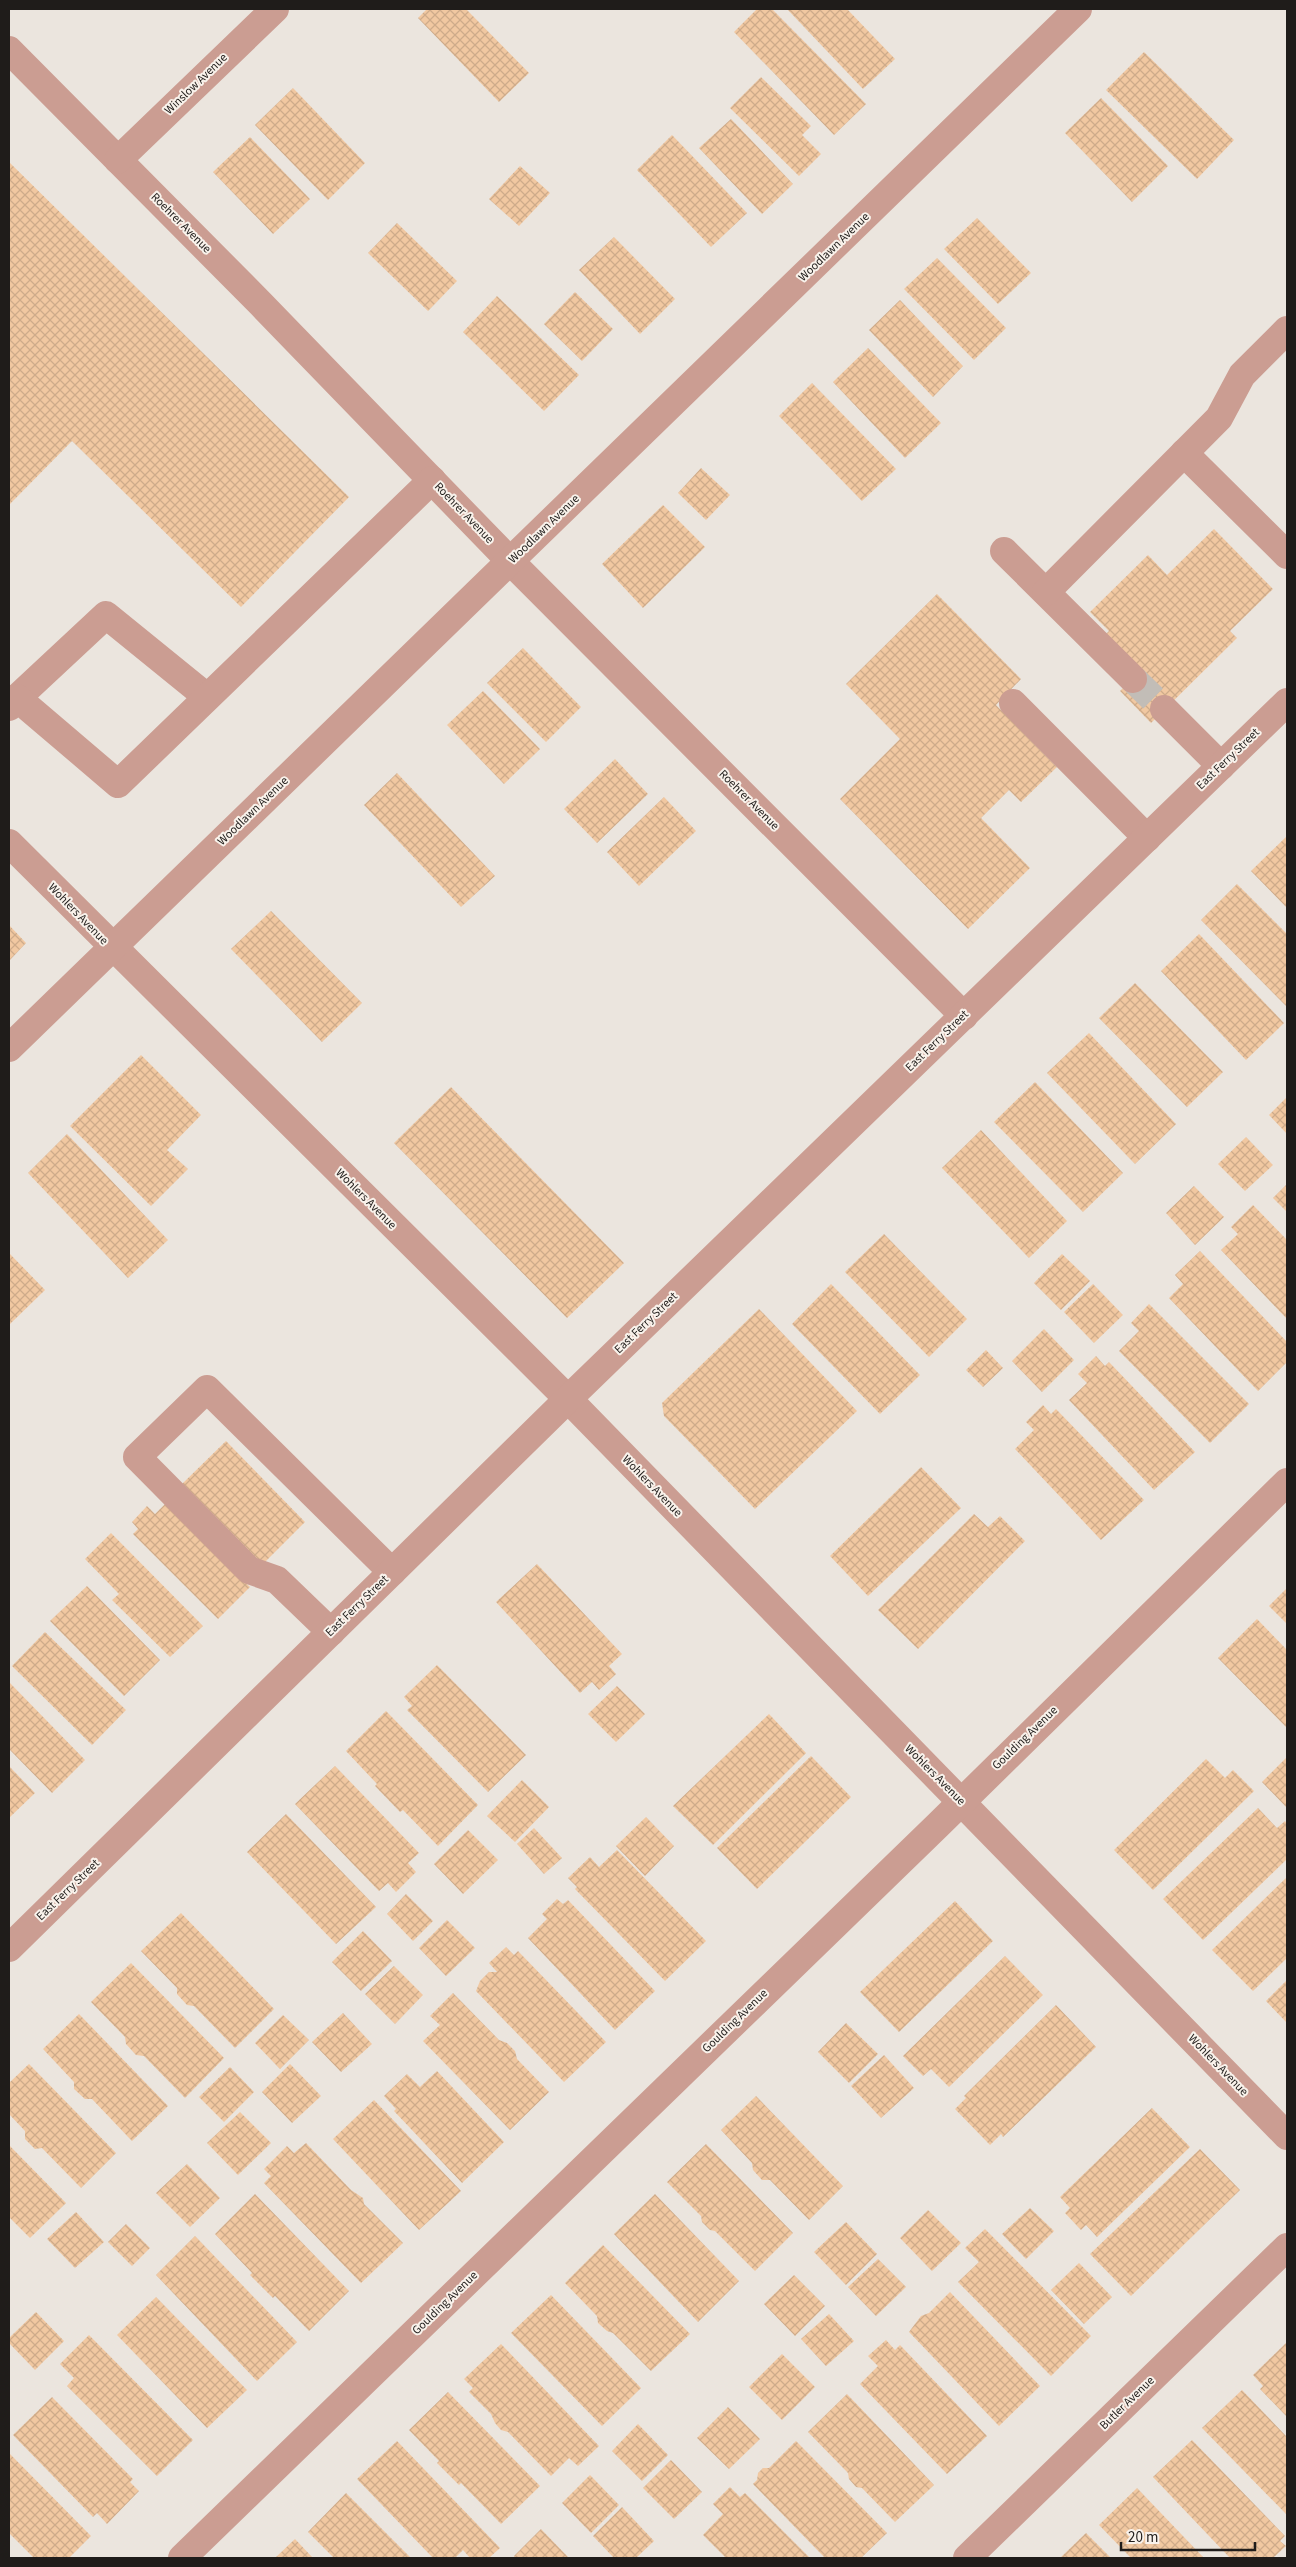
<svg xmlns="http://www.w3.org/2000/svg" width="1296" height="2567" font-family="'Source Sans 3',sans-serif">
  <style>
    .building { fill: url(#building-cross-hatch) }
    .lines { fill: none; stroke-linecap: round; stroke-linejoin: round }
    .minor-tunnel { stroke: #c2bdb7; stroke-width: 28; stroke-dasharray: 28 14; stroke-linecap: butt }
    .minor { stroke: #cb9d92; stroke-width: 28 }
    .labels { text-anchor: middle; dominant-baseline: central; stroke-width: 4; stroke-linejoin: round; paint-order: stroke }
    .street-label { font-size: 12px; fill: #1f1c1a; stroke: #f9f2eb }
  </style>
  <defs>
    <pattern id="building-cross-hatch" width="8" height="8" patternUnits="userSpaceOnUse" patternTransform="scale(1.25)"><rect width="8" height="8" fill="#f1c8a1"/><path d="M0 0l8 8M0 8l8-8" fill="none" stroke="#ceab8a"/></pattern>
  </defs>
  <rect width="100%" height="100%" fill="#ebe5de"/>
  <!-- building -->
  <g class="building">
    <path d="M427 9H466L529 73 499 102 418 18Z"/>
    <path d="M757 9H772L866 104 834 135 734 32Z"/>
    <path d="M787 9H847L895 59 863 89Z"/>
    <path d="M1144 52 1234 140 1197 179 1106 90Z"/>
    <path d="M761 77 811 126 802 135 821 154 799 176 730 108Z"/>
    <path d="M293 88 365 163 328 200 255 125Z"/>
    <path d="M1101 98 1168 166 1132 202 1065 133Z"/>
    <path d="M731 119 793 184 762 214 699 148Z"/>
    <path d="M672 135 747 213 711 247 637 170Z"/>
    <path d="M250 137 310 199 273 234 213 172Z"/>
    <path d="M9 162 349 497 241 607 72 441 9 505Z"/>
    <path d="M520 166 550 193 519 226 489 199Z"/>
    <path d="M977 218 1031 273 998 304 944 249Z"/>
    <path d="M397 223 457 281 428 311 368 253Z"/>
    <path d="M614 237 675 299 640 334 579 270Z"/>
    <path d="M937 258 1006 328 974 360 904 289Z"/>
    <path d="M575 292 613 329 582 361 544 324Z"/>
    <path d="M497 296 579 375 544 411 463 332Z"/>
    <path d="M900 300 963 366 933 397 869 330Z"/>
    <path d="M868 348 941 423 905 458 833 382Z"/>
    <path d="M812 383 896 469 862 501 779 416Z"/>
    <path d="M701 468 730 495 706 520 678 493Z"/>
    <path d="M663 505 705 547 643 608 602 564Z"/>
    <path d="M1214 529 1273 589 1230 631 1237 638 1151 723 1120 691 1133 679 1105 635 1109 631 1090 612 1148 555 1167 575Z"/>
    <path d="M937 594 1021 679 996 705 1057 767 1021 802 1009 790 981 818 1030 868 968 929 840 799 900 739 846 684Z"/>
    <path d="M523 648 581 707 546 742 487 683Z"/>
    <path d="M483 691 540 749 504 784 447 725Z"/>
    <path d="M615 759 648 794 597 843 564 809Z"/>
    <path d="M397 773 495 876 461 907 364 805Z"/>
    <path d="M664 797 696 831 639 886 607 852Z"/>
    <path d="M1287 836V908L1251 871Z"/>
    <path d="M1237 884 1287 934V1007L1201 920Z"/>
    <path d="M271 911 362 1003 322 1042 231 949Z"/>
    <path d="M9 925 26 943 9 961Z"/>
    <path d="M1199 934 1284 1023 1246 1060 1161 971Z"/>
    <path d="M1135 983 1223 1072 1187 1107 1099 1018Z"/>
    <path d="M1089 1033 1176 1124 1135 1164 1047 1073Z"/>
    <path d="M141 1055 201 1115 167 1150 188 1169 151 1206 70 1126Z"/>
    <path d="M1035 1082 1123 1173 1083 1212 994 1122Z"/>
    <path d="M451 1087 624 1263 567 1318 394 1143Z"/>
    <path d="M1287 1097V1134L1269 1115Z"/>
    <path d="M981 1130 1067 1221 1029 1258 942 1168Z"/>
    <path d="M67 1134 168 1240 128 1278 28 1173Z"/>
    <path d="M1246 1137 1273 1165 1245 1191 1218 1164Z"/>
    <path d="M1287 1184V1212L1273 1198Z"/>
    <path d="M1194 1186 1224 1217 1195 1245 1166 1213Z"/>
    <path d="M1253 1205 1287 1240V1319L1221 1250 1238 1234 1231 1227Z"/>
    <path d="M884 1234 967 1319 929 1357 845 1272Z"/>
    <path d="M1200 1251 1287 1342V1362L1258 1391 1169 1298 1183 1284 1175 1275Z"/>
    <path d="M9 1253 45 1290 10 1324 9 1323Z"/>
    <path d="M1062 1254 1090 1281 1061 1310 1034 1283Z"/>
    <path d="M831 1284 920 1375 880 1414 792 1324Z"/>
    <path d="M1093 1284 1123 1315 1094 1343 1064 1312Z"/>
    <path d="M1149 1304 1249 1404 1210 1443 1119 1351 1139 1331 1131 1323Z"/>
    <path d="M759 1309 857 1411 755 1509 664 1416 662 1403Z"/>
    <path d="M1044 1329 1074 1360 1042 1392 1012 1361Z"/>
    <path d="M986 1350 1003 1368 983 1387 966 1370Z"/>
    <path d="M1096 1356 1105 1366 1109 1362 1195 1452 1154 1490 1069 1400 1087 1383 1078 1374Z"/>
    <path d="M1043 1405 1051 1414 1056 1409 1144 1500 1101 1540 1015 1449 1034 1430 1026 1422Z"/>
    <path d="M226 1441 305 1522 261 1566 182 1484Z"/>
    <path d="M921 1467 961 1508 868 1596 830 1556Z"/>
    <path d="M165 1504 250 1587 218 1619 133 1534 138 1529 132 1522 147 1506 155 1514Z"/>
    <path d="M974 1514 988 1527 1000 1516 1025 1541 918 1649 878 1610Z"/>
    <path d="M111 1533 203 1626 170 1657 112 1600 119 1594 85 1559Z"/>
    <path d="M537 1564 622 1654 609 1666 616 1674 599 1690 592 1682 580 1693 496 1602Z"/>
    <path d="M87 1586 160 1660 124 1696 50 1621Z"/>
    <path d="M1287 1588V1624L1269 1606Z"/>
    <path d="M1257 1619 1287 1650V1728L1218 1658Z"/>
    <path d="M45 1632 126 1710 92 1745 12 1666Z"/>
    <path d="M437 1665 526 1755 488 1792 407 1710 412 1706 404 1697Z"/>
    <path d="M9 1682 85 1760 52 1793 9 1749Z"/>
    <path d="M617 1686 645 1714 616 1742 588 1714Z"/>
    <path d="M386 1711 478 1805 438 1846 403 1810 400 1812 375 1786 377 1784 346 1751Z"/>
    <path d="M769 1714 806 1753 713 1845 673 1806Z"/>
    <path d="M811 1756 851 1797 757 1889 717 1848Z"/>
    <path d="M1287 1757V1808L1262 1782Z"/>
    <path d="M1206 1759 1225 1778 1233 1770 1254 1791 1153 1890 1114 1850Z"/>
    <path d="M9 1766 35 1793 9 1818Z"/>
    <path d="M335 1766 419 1853 408 1863 416 1872 396 1892 388 1883 379 1891 295 1804Z"/>
    <path d="M522 1780 549 1807 515 1842 487 1816Z"/>
    <path d="M1258 1808 1277 1828 1285 1821 1287 1824V1859L1203 1940 1163 1899Z"/>
    <path d="M286 1814 376 1907 336 1944 247 1852Z"/>
    <path d="M646 1817 674 1846 645 1876 616 1846Z"/>
    <path d="M534 1828 562 1858 544 1874 517 1844Z"/>
    <path d="M468 1830 498 1860 463 1894 434 1864Z"/>
    <path d="M617 1850 706 1941 665 1981 575 1889 577 1887 568 1878 590 1857 599 1867Z"/>
    <path d="M1287 1877V1958L1253 1991 1212 1950Z"/>
    <path d="M406 1894 433 1921 413 1941 387 1914Z"/>
    <path d="M557 1899 563 1904 568 1900 655 1991 615 2030 528 1938 547 1919 542 1914Z"/>
    <path d="M955 1901 993 1941 899 2032 860 1992Z"/>
    <path d="M181 1913 274 2009 235 2048 194 2006 187 2005 177 1994V1988L141 1951Z"/>
    <path d="M447 1920 475 1948 446 1976 419 1948Z"/>
    <path d="M363 1931 392 1961 361 1991 332 1962Z"/>
    <path d="M506 1947 514 1955 518 1951 606 2042 564 2082 476 1991 480 1981 489 1972H497L489 1963Z"/>
    <path d="M1005 1956 1043 1995 949 2087 931 2069 923 2076 903 2056Z"/>
    <path d="M131 1963 224 2058 185 2098 144 2056 136 2055 126 2044 125 2037 91 2002Z"/>
    <path d="M394 1966 423 1995 395 2024 365 1994Z"/>
    <path d="M1287 1980V2023L1266 2001Z"/>
    <path d="M453 1993 499 2040 507 2043 515 2051 517 2059 549 2092 510 2130 423 2041 440 2025 430 2016Z"/>
    <path d="M1056 2005 1096 2047 1003 2137 1001 2134 990 2145 955 2109 966 2098 964 2096Z"/>
    <path d="M343 2013 372 2044 341 2072 312 2042Z"/>
    <path d="M79 2014 168 2106 132 2141 92 2099H85L74 2089V2082L43 2049Z"/>
    <path d="M283 2015 309 2040 280 2069 255 2043Z"/>
    <path d="M846 2023 878 2054 849 2083 818 2052Z"/>
    <path d="M884 2055 914 2088 881 2118 851 2086Z"/>
    <path d="M29 2064 116 2153 81 2188 42 2148 35 2149 25 2139V2131L9 2114V2083Z"/>
    <path d="M290 2064 321 2096 292 2123 262 2092Z"/>
    <path d="M230 2067 254 2092 224 2122 199 2097Z"/>
    <path d="M437 2071 504 2142 462 2183 394 2111 396 2109 384 2096 407 2074 420 2087Z"/>
    <path d="M756 2096 843 2186 809 2220 770 2180H762L753 2170 752 2163 721 2130Z"/>
    <path d="M374 2100 461 2191 419 2230 333 2139Z"/>
    <path d="M1152 2108 1190 2147 1097 2237 1086 2225 1081 2230 1065 2213 1070 2208 1060 2197Z"/>
    <path d="M240 2112 271 2143 238 2175 207 2143Z"/>
    <path d="M306 2143 351 2190 363 2198 364 2204 403 2243 361 2283 264 2183 271 2176 264 2169 287 2146 294 2153Z"/>
    <path d="M706 2144 793 2233 755 2271 715 2231 710 2230 702 2222 701 2216 667 2182Z"/>
    <path d="M9 2145 66 2203 30 2238 9 2217Z"/>
    <path d="M1200 2149 1240 2190 1131 2296 1090 2254Z"/>
    <path d="M187 2164 220 2198 190 2227 156 2193Z"/>
    <path d="M255 2194 349 2291 309 2331 275 2296 273 2298 250 2275 252 2273 215 2234Z"/>
    <path d="M655 2194 739 2281 698 2322 614 2234Z"/>
    <path d="M1030 2208 1054 2231 1026 2259 1002 2234Z"/>
    <path d="M928 2210 961 2243 932 2271 900 2238Z"/>
    <path d="M76 2212 104 2242 75 2268 47 2239Z"/>
    <path d="M846 2222 877 2254 846 2285 814 2252Z"/>
    <path d="M126 2224 150 2248 132 2266 108 2242Z"/>
    <path d="M985 2229 1091 2336 1051 2376 958 2282 979 2262 965 2248Z"/>
    <path d="M195 2236 297 2342 257 2381 156 2275Z"/>
    <path d="M603 2245 690 2334 651 2371 613 2333 607 2331 598 2323 597 2316 565 2283Z"/>
    <path d="M878 2259 906 2287 876 2316 848 2287Z"/>
    <path d="M1079 2263 1112 2297 1084 2324 1051 2290Z"/>
    <path d="M794 2275 825 2306 795 2336 764 2304Z"/>
    <path d="M950 2292 1040 2386 999 2426 909 2332 921 2316 929 2313Z"/>
    <path d="M551 2295 641 2388 602 2426 511 2333Z"/>
    <path d="M156 2297 247 2390 207 2428 117 2335Z"/>
    <path d="M36 2312 64 2341 35 2370 9 2343V2338Z"/>
    <path d="M829 2314 854 2341 826 2366 801 2339Z"/>
    <path d="M89 2335 193 2440 157 2476 67 2386 74 2378 60 2364Z"/>
    <path d="M886 2340 895 2350 900 2345 987 2436 947 2474 860 2384 878 2366 868 2356Z"/>
    <path d="M1287 2342V2417L1260 2389 1263 2386 1253 2375Z"/>
    <path d="M501 2344 599 2446 578 2466 569 2458 551 2476 508 2432 501 2430 495 2423 491 2414 469 2392 473 2388 464 2379Z"/>
    <path d="M782 2354 815 2387 782 2420 749 2387Z"/>
    <path d="M1242 2390 1287 2437V2515L1202 2428Z"/>
    <path d="M448 2392 540 2486 501 2524 461 2483 459 2485 437 2463 439 2461 409 2430Z"/>
    <path d="M847 2394 934 2485 895 2522 862 2488 856 2487 849 2479 848 2473 808 2432Z"/>
    <path d="M52 2397 133 2479 130 2482 139 2491 107 2524 97 2513 93 2517 13 2435Z"/>
    <path d="M728 2407 760 2439 729 2469 697 2438Z"/>
    <path d="M638 2424 668 2455 642 2481 612 2451Z"/>
    <path d="M1192 2440 1285 2536 1280 2541 1286 2546 1273 2558H1230L1153 2477Z"/>
    <path d="M397 2441 500 2548 489 2558H470L463 2550 455 2558H433L357 2479Z"/>
    <path d="M796 2441 887 2533 861 2558H825L753 2484 757 2480 758 2473 763 2468H769Z"/>
    <path d="M9 2453 91 2536 69 2558H34L9 2533Z"/>
    <path d="M671 2460 702 2492 674 2519 643 2488Z"/>
    <path d="M590 2475 619 2505 591 2533 562 2503Z"/>
    <path d="M730 2487 740 2497 745 2493 810 2558H726L703 2535 723 2514 713 2504Z"/>
    <path d="M1137 2488 1204 2558H1131L1099 2525Z"/>
    <path d="M346 2493 411 2558H334L308 2532Z"/>
    <path d="M622 2507 654 2541 636 2558H614L593 2536Z"/>
    <path d="M541 2529 569 2558H515L514 2556Z"/>
    <path d="M1086 2533 1111 2558H1060Z"/>
    <path d="M295 2539 313 2558H275Z"/>
  </g>
  <g class="lines">
    <!-- minor-tunnel -->
    <path class="minor-tunnel" d="M1133 679 1164 709"/>
    <!-- minor -->
    <g class="minor">
      <path d="M9 50 261 304 511 562 964 1016"/>
      <path d="M118 160 275 9"/>
      <path d="M1184 453 1287 555"/>
      <path d="M1004 551 1133 679"/>
      <path d="M1046 592 1219 418 1242 375 1287 330"/>
      <path d="M17 698 106 615 207 697"/>
      <path d="M1013 703 1147 838"/>
      <path d="M9 707 17 698 118 784 432 480"/>
      <path d="M1164 709 1221 766"/>
      <path d="M9 843 568 1399 1287 2136"/>
      <path d="M9 1048 1078 9"/>
      <path d="M331 1632 277 1580 249 1570 137 1457 207 1389 392 1572"/>
      <path d="M9 1948 568 1399 1287 702"/>
      <path d="M182 2558 938 1825 1287 1482"/>
      <path d="M967 2558 1287 2247"/>
    </g>
  </g>
  <g class="labels">
    <!-- street labels -->
    <g class="street-label">
      <text transform="translate(196 84) rotate(-44)">Winslow Avenue</text>
      <text transform="translate(181 223) rotate(45)">Roehrer Avenue</text>
      <text transform="translate(834 247) rotate(-44)">Woodlawn Avenue</text>
      <text transform="translate(464 513) rotate(46)">Roehrer Avenue</text>
      <text transform="translate(544 529) rotate(-44)">Woodlawn Avenue</text>
      <text transform="translate(1228 759) rotate(-44)">East Ferry Street</text>
      <text transform="translate(749 800) rotate(45)">Roehrer Avenue</text>
      <text transform="translate(253 811) rotate(-44)">Woodlawn Avenue</text>
      <text transform="translate(78 914) rotate(46)">Wohlers Avenue</text>
      <text transform="translate(937 1041) rotate(-44)">East Ferry Street</text>
      <text transform="translate(366 1199) rotate(45)">Wohlers Avenue</text>
      <text transform="translate(646 1323) rotate(-44)">East Ferry Street</text>
      <text transform="translate(652 1486) rotate(46)">Wohlers Avenue</text>
      <text transform="translate(357 1606) rotate(-44)">East Ferry Street</text>
      <text transform="translate(1025 1738) rotate(-44)">Goulding Avenue</text>
      <text transform="translate(935 1775) rotate(45)">Wohlers Avenue</text>
      <text transform="translate(68 1890) rotate(-44)">East Ferry Street</text>
      <text transform="translate(735 2021) rotate(-44)">Goulding Avenue</text>
      <text transform="translate(1218 2065) rotate(46)">Wohlers Avenue</text>
      <text transform="translate(445 2303) rotate(-44)">Goulding Avenue</text>
      <text transform="translate(1127 2403) rotate(-44)">Butler Avenue</text>
    </g>
  </g>
  <!-- border -->
  <rect width="1296" height="2567" fill="none" stroke="#1f1c1a" stroke-width="20"/>
  <!-- scale -->
  <path d="M1121 2542v8h134v-8" fill="none" stroke="#1f1c1a" stroke-width="2.5"/>
  <text x="1128" y="2542" font-size="15" fill="#1f1c1a" stroke="#f9f2eb" stroke-width="4" paint-order="stroke">20 m</text>
</svg>
